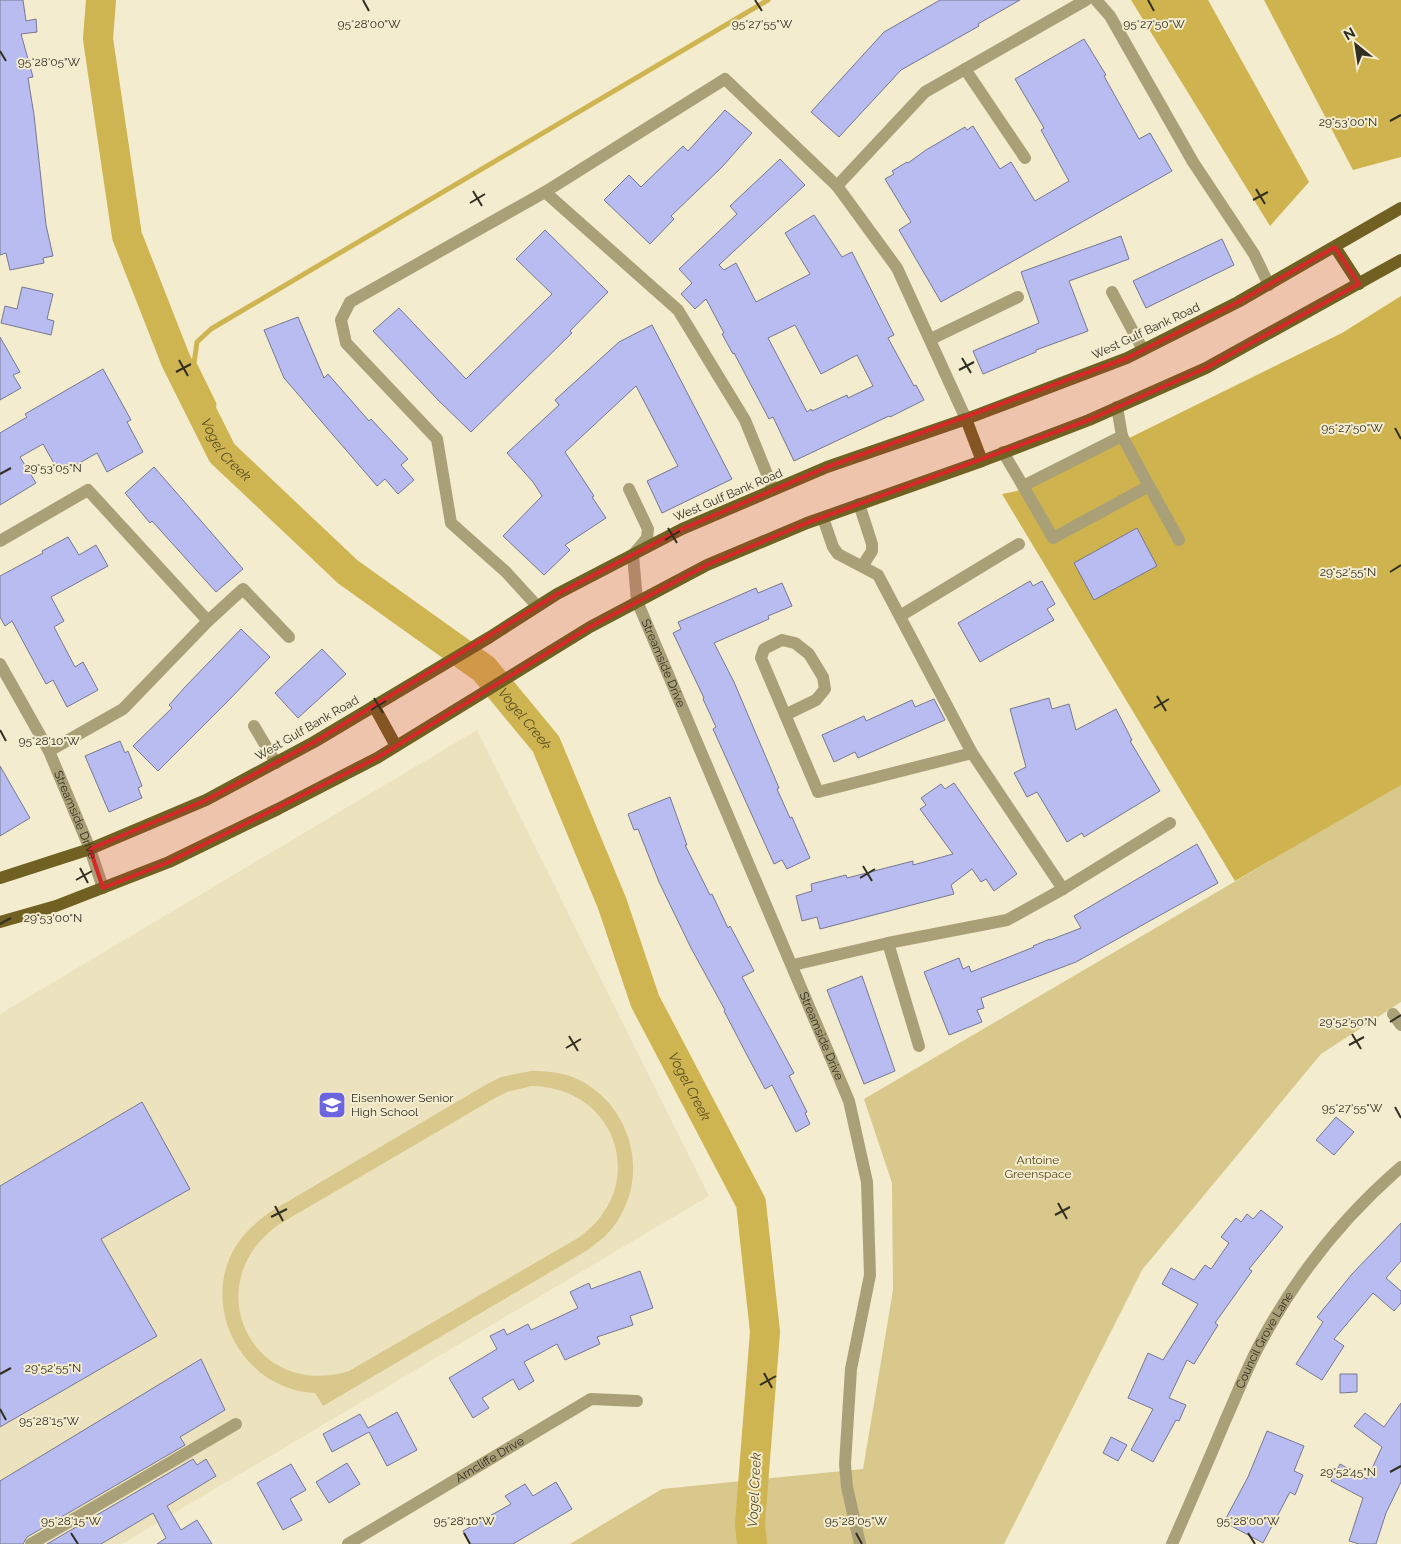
<svg xmlns="http://www.w3.org/2000/svg" width="1401" height="1544" font-family="Raleway,sans-serif">
  <style>
    .built { fill: #ece2bd }
    .green { fill: #d8c88c; fill-rule: evenodd }
    .forest { fill: #ceb34f }
    .lines { fill: none; stroke-linecap: round; stroke-linejoin: round }
    .stream { stroke: #cfb551; stroke-width: 5 }
    .river { stroke: #cfb551; stroke-width: 30 }
    .building { fill: #b9bcf1; stroke: #767891; fill-rule: evenodd }
    .minor { stroke: #aaa078; stroke-width: 12 }
    .major { stroke: #706021; stroke-width: 12 }
    .marked { fill: #d62828; fill-opacity: 0.2; stroke: #d62828; stroke-width: 4; stroke-linejoin: round }
    .ticks { fill: none; stroke: #312e22; stroke-width: 2 }
    .labels { text-anchor: middle; dominant-baseline: central; stroke-width: 4; stroke-linejoin: round; paint-order: stroke }
    .street-label { font-size: 12px; fill: #312e22; stroke: #f4eccf }
    .poi-label { font-size: 12px; fill: #312e22; stroke: #f4eccf; text-anchor: start }
    .park-label { font-size: 12px; fill: #51461c; stroke: #f4eccf }
    .water-label { font-size: 14px; font-style: italic; fill: #564b22; stroke: #f4eccf }
    .ticks-label { font-size: 12px; text-anchor: middle; fill: #312e22; stroke: #f4eccf; stroke-width: 4; stroke-linejoin: round; paint-order: stroke }
  </style>
  <rect width="100%" height="100%" fill="#f4eccf"/>
  <!-- built -->
  <path class="built" d="M477 730 709 1196 122 1544H0V1014Z"/>
  <!-- green -->
  <g class="green">
    <path d="M1401 784V1002L1321 1054 1142 1270 1004 1544H570L662 1489 863 1469 893 1290 892 1183 864 1099Z"/>
    <path d="M531 1071C546 1071 561 1072 575 1078 629 1102 650 1170 618 1220 610 1233 598 1243 586 1251L323 1406 315 1393C248 1390 204 1318 230 1257 239 1238 253 1224 270 1212L487 1084 501 1077ZM531 1086C619 1087 650 1188 578 1238L349 1371C252 1401 196 1284 278 1225L495 1098 507 1092Z"/>
  </g>
  <!-- forest -->
  <g class="forest">
    <path d="M1131 0H1208L1309 182 1270 226Z"/>
    <path d="M1264 0H1401V157L1353 170Z"/>
    <path d="M1401 296V785L1235 881 1002 494 1026 489 1342 333Z"/>
  </g>
  <g class="lines">
    <!-- stream -->
    <path class="stream" d="M210 429 214 404 194 363 197 342 211 329 768 0"/>
    <!-- river -->
    <path class="river" id="s1" d="M101 0 98 39 127 236 176 361 222 453 348 572 484 669 546 744 612 903 645 1001 751 1203 765 1332 750 1523 752 1544"/>
  </g>
  <!-- building -->
  <g class="building">
    <path d="M0 0H23L26 21 36 19 37 32 21 34 33 77 28 78 34 115 46 225 53 256 43 258 44 263 10 270 6 253 0 255Z"/>
    <path d="M940 0H1020L978 24 979 26 901 70 839 137 811 112 884 32Z"/>
    <path d="M1084 39 1106 75 1104 76 1139 139 1150 133 1172 171 941 302 899 230 911 222 885 179 894 174 892 171 907 162 908 163 926 150 965 127 967 130 973 126 1000 169 1011 162 1035 201 1069 181 1041 130 1044 128 1015 79Z"/>
    <path d="M725 110 752 133 722 167 671 216 674 219 650 244 604 200 629 175 641 187 683 146 688 151Z"/>
    <path d="M780 159 805 185 719 265 724 270 736 263 756 302 810 274 785 233 814 215 842 257 852 252 894 335 888 338 914 386 916 385 924 400 890 417 889 416 794 461 773 417 769 419 734 353 733 354 722 334 724 333 706 299 695 309 681 294 692 283 679 269 737 214 730 206ZM795 325 821 374 857 355 873 386 848 398 847 395 812 411 811 409 807 412 768 338Z"/>
    <path d="M545 230 608 292 570 331 572 333 471 432 438 400 373 331 399 308 466 379 552 294 516 259Z"/>
    <path d="M1121 236 1129 259 1069 281 1088 331 1036 350V352L983 374 973 351 1039 323 1021 272Z"/>
    <path d="M1222 239 1234 265 1146 308 1133 281Z"/>
    <path d="M22 287 53 294 47 319 54 321 51 335 1 323 5 306 17 309Z"/>
    <path d="M298 317 324 378 328 374 369 421 371 419 408 459 401 465 414 480 398 494 385 479 377 486 284 378 264 330Z"/>
    <path d="M652 325 732 479 662 513 647 481 678 466 636 386 565 452 594 496 592 497 606 518 565 545 570 550 544 575 503 536 542 496 533 482 507 453 559 405 555 400 619 342Z"/>
    <path d="M0 337 20 372 13 375 21 388 0 400Z"/>
    <path d="M103 369 131 420 127 422 143 452 107 472 97 453 60 474 43 444 20 457 36 483 0 505V433L27 417 25 414Z"/>
    <path d="M154 467 243 569 216 592 152 521 150 523 125 493Z"/>
    <path d="M1137 528 1157 566 1094 600 1074 563Z"/>
    <path d="M68 537 79 555 96 545 108 566 51 597 64 621 54 627 75 667 83 662 98 690 67 707 53 680 46 684 12 621 5 626 0 617V576L43 553 42 551Z"/>
    <path d="M1030 581 1033 586 1042 581 1055 604 1047 609 1054 620 980 662 958 623Z"/>
    <path d="M782 583 792 606 768 616 769 619 714 643 734 682 779 788 777 789 790 818 792 817 810 858 787 869 782 860 774 864 713 729 716 727 703 699 704 698 673 633 681 629 678 622 756 588 758 593Z"/>
    <path d="M241 629 270 657 229 700 158 771 133 746 172 708 169 705 185 687Z"/>
    <path d="M322 649 346 674 298 718 275 693Z"/>
    <path d="M1049 698 1052 709 1069 704 1076 730 1116 709 1132 740 1130 741 1160 791 1084 837 1082 833 1067 842 1037 792 1027 797 1014 773 1026 767 1010 709Z"/>
    <path d="M934 699 945 720 858 758 855 752 834 762 822 735 864 716 866 721 912 700 915 707Z"/>
    <path d="M120 741 125 753 128 751 142 786 138 788 142 798 109 812 85 756Z"/>
    <path d="M0 766 30 818 0 836Z"/>
    <path d="M954 783 1017 874 994 891 986 879 981 882 972 869 951 885 954 894 820 929 817 917 802 921 796 896 812 891 811 884 846 875 847 878 913 861V865L953 854 920 809 926 805 921 798 941 784 945 789Z"/>
    <path d="M670 797 687 845H685L710 895 712 894 728 928 730 926 754 971 742 977 794 1073 789 1076 807 1112 805 1113 810 1124 796 1132 772 1085 765 1089 748 1057 724 1011 725 1010 691 948 659 882 638 829 634 830 628 814Z"/>
    <path d="M1197 844 1218 883 1076 962 981 998 984 1008 977 1010 982 1022 949 1035 924 972 959 958 963 969 969 966 971 972 1034 947 1033 946 1050 939V940L1081 928 1074 916Z"/>
    <path d="M862 976 895 1071 864 1084 827 990Z"/>
    <path d="M142 1102 190 1189 101 1239 157 1336 0 1427V1186Z"/>
    <path d="M1336 1117 1354 1132 1334 1155 1316 1140Z"/>
    <path d="M1261 1210 1283 1227 1249 1269 1252 1271 1215 1323 1218 1325 1194 1364 1187 1360 1169 1398 1186 1405 1179 1421 1176 1420 1153 1462 1131 1450 1153 1409 1128 1398 1148 1353 1163 1360 1198 1304 1162 1284 1171 1268 1194 1280 1205 1265 1211 1269 1229 1243 1221 1237 1236 1218 1241 1222 1247 1214 1253 1219Z"/>
    <path d="M1401 1223V1261L1386 1278 1401 1291V1303L1394 1311 1373 1293 1334 1339 1344 1346 1322 1380 1296 1364 1323 1322 1317 1317 1352 1274Z"/>
    <path d="M640 1271 653 1308 630 1316 633 1325 597 1337 600 1344 565 1360 557 1344 524 1362 534 1381 519 1390 513 1379 482 1398 489 1408 473 1418 449 1378 497 1349 490 1336 504 1329 507 1335 528 1324 531 1330 578 1308 570 1292 589 1283 591 1289Z"/>
    <path d="M201 1359 225 1410 180 1437 185 1445 27 1537 23 1544H0V1481Z"/>
    <path d="M1340 1374H1357V1392L1340 1393Z"/>
    <path d="M1401 1403V1482L1386 1513 1376 1544H1359L1349 1541 1363 1498 1331 1481 1340 1464 1367 1479 1382 1447 1354 1426 1365 1413 1384 1427Z"/>
    <path d="M397 1412 417 1450 387 1466 369 1432 332 1452 323 1434 360 1414 368 1428Z"/>
    <path d="M1267 1431 1304 1446 1294 1471 1303 1475 1295 1495 1290 1492 1263 1543 1224 1522 1248 1477Z"/>
    <path d="M1111 1437 1127 1445 1118 1461 1103 1453Z"/>
    <path d="M193 1459 197 1465 206 1459 216 1476 167 1506 181 1530 197 1520 212 1544H157L166 1538 153 1513 101 1544H47Z"/>
    <path d="M347 1463 360 1484 329 1503 316 1482Z"/>
    <path d="M291 1464 306 1490 290 1499 302 1520 283 1530 257 1483Z"/>
    <path d="M556 1482 572 1509 513 1544H470L463 1531 511 1504 505 1496 525 1484 533 1496Z"/>
  </g>
  <g class="lines">
    <!-- minor -->
    <g class="minor">
      <path d="M1096 0 1110 16 1193 162 1254 254 1269 285"/>
      <path d="M965 69 1025 158"/>
      <path d="M837 186 925 92 1086 0"/>
      <path d="M545 192 678 310 745 420 773 489"/>
      <path d="M1112 292 1143 350"/>
      <path d="M931 339 1018 297"/>
      <path d="M1003 452 1023 486 1122 436 1117 407"/>
      <path d="M1023 486 1053 538 1149 486 1122 436"/>
      <path d="M1149 486 1179 540"/>
      <path id="s2" d="M629 489 648 529 647 538 633 555 637 601 849 1101 867 1182 870 1275 851 1369 845 1464 847 1487 860 1544"/>
      <path d="M859 504 872 544V551L863 565"/>
      <path d="M823 518 833 547 838 554 878 575 972 753 1063 889"/>
      <path d="M0 541 88 490 208 621"/>
      <path d="M537 606 506 572 451 523 437 439 346 343 341 320 350 302 545 192 725 79 837 186 897 268 966 419"/>
      <path d="M900 616 1019 544"/>
      <path id="s3" d="M0 664 49 751 90 849 103 888"/>
      <path d="M785 715 816 700 825 689 823 677 809 654 795 643 782 640 764 649 761 658 818 792 972 753"/>
      <path d="M254 726 276 763"/>
      <path d="M49 751 123 709 208 621 243 589 289 637"/>
      <path d="M888 943 919 1046"/>
      <path d="M793 965 888 943 1007 920 1063 889 1170 823"/>
      <path d="M1393 1014 1401 1025"/>
      <path d="M31 1544 236 1424"/>
      <path id="s4" d="M348 1544 591 1399 637 1401"/>
      <path id="s5" d="M1172 1544C1190 1503 1208 1462 1225 1421 1237 1395 1247 1367 1261 1342 1297 1275 1344 1216 1401 1167"/>
    </g>
    <!-- major -->
    <g class="major">
      <path d="M1335 247 1359 284"/>
      <path d="M966 419 982 461"/>
      <path d="M374 706 396 746"/>
      <path d="M0 878 90 849 206 800 314 742 490 637 557 594 682 529 827 467 966 419 1127 358 1238 302 1401 208"/>
      <path d="M0 922 56 906 169 862 278 809 377 758 590 627 707 565 807 523 982 461 1089 420 1206 368 1401 260"/>
    </g>
  </g>
  <!-- marked area -->
  <path class="marked" d="M1335 247 1359 284 1206 368 1089 420 807 523 707 565 590 627 377 758 169 862 103 888 90 849 206 800 314 742 557 594 682 529 827 467 1127 358 1238 302Z"/>
  <!-- ticks -->
  <path class="ticks" d="M363 0 369 11M755 0 762 11M1148 0 1154 11M0 51 6 61M1390 121 1401 115M1256 189 1265 204M473 191 482 206M1253 200 1268 192M470 203 485 194M962 358 971 373M179 360 188 376M959 370 974 362M176 372 191 364M1395 428 1401 439M0 474 11 468M668 528 677 543M665 540 680 531M1390 572 1401 565M1157 696 1166 711M374 698 383 713M1154 708 1169 699M371 710 386 701M0 730 6 741M863 866 872 881M80 868 88 883M860 878 875 869M76 880 92 871M0 924 11 918M1390 1022 1401 1015M1352 1034 1361 1049M569 1036 578 1051M1349 1045 1364 1037M566 1048 581 1039M1395 1107 1401 1118M1058 1203 1067 1219M275 1206 283 1221M1055 1215 1070 1207M271 1217 287 1209M764 1373 772 1388M0 1374 11 1368M760 1385 776 1376M0 1409 6 1420M1390 1472 1401 1466M71 1533 78 1544M464 1533 470 1544M856 1533 862 1544M1248 1533 1255 1544"/>
  <!-- icons -->
  <defs>
    <symbol id="school-square" viewBox="-11 -11 22 22"><rect x="-9" y="-9" width="18" height="18" rx="4" fill="#6b65df" stroke="#f4eccf"/><path d="M0-5L7-2L0 1L-7-2ZM-4 1L0 2.5L4 1V4Q0 6-4 4Z" fill="#fff"/></symbol>
  </defs>
  <g fill-rule="evenodd">
    <use href="#school-square" x="316" y="1089" width="32" height="32"/>
  </g>
  <g class="labels">
    <!-- street labels -->
    <g class="street-label">
      <text transform="translate(1146 331) rotate(-25)">West Gulf Bank Road</text>
      <text transform="translate(728 495) rotate(-23)">West Gulf Bank Road</text>
      <text stroke="none"><textPath href="#s2" startOffset="189">Streamside Drive</textPath></text>
      <text transform="translate(307 728) rotate(-30)">West Gulf Bank Road</text>
      <text stroke="none"><textPath href="#s3" startOffset="169">Streamside Drive</textPath></text>
      <text stroke="none"><textPath href="#s2" startOffset="594">Streamside Drive</textPath></text>
      <text stroke="none"><textPath href="#s5" startOffset="224">Council Grove Lane</textPath></text>
      <text stroke="none"><textPath href="#s4" startOffset="165">Arncliffe Drive</textPath></text>
    </g>
    <!-- poi labels -->
    <g class="poi-label">
      <text x="351" y="1098">Eisenhower Senior<tspan x="351" dy="14">High School</tspan></text>
    </g>
    <!-- park labels -->
    <g class="park-label">
      <text x="1038" y="1160">Antoine<tspan x="1038" dy="14">Greenspace</tspan></text>
    </g>
    <!-- water labels -->
    <g class="water-label">
      <text stroke="none"><textPath href="#s1" startOffset="475">Vogel Creek</textPath></text>
      <text stroke="none"><textPath href="#s1" startOffset="880">Vogel Creek</textPath></text>
      <text stroke="none"><textPath href="#s1" startOffset="1285">Vogel Creek</textPath></text>
      <text transform="translate(754 1490) rotate(-87)">Vogel Creek</text>
    </g>
  </g>
  <g class="ticks-label">
    <text x="369" y="28">95°28'00"W</text>
    <text x="762" y="28">95°27'55"W</text>
    <text x="1154" y="28">95°27'50"W</text>
    <text x="49" y="66">95°28'05"W</text>
    <text x="1348" y="126">29°53'00"N</text>
    <text x="1352" y="432">95°27'50"W</text>
    <text x="53" y="472">29°53'05"N</text>
    <text x="1348" y="576">29°52'55"N</text>
    <text x="49" y="745">95°28'10"W</text>
    <text x="53" y="922">29°53'00"N</text>
    <text x="1348" y="1026">29°52'50"N</text>
    <text x="1352" y="1112">95°27'55"W</text>
    <text x="53" y="1372">29°52'55"N</text>
    <text x="49" y="1425">95°28'15"W</text>
    <text x="1348" y="1476">29°52'45"N</text>
    <text x="71" y="1525">95°28'15"W</text>
    <text x="464" y="1525">95°28'10"W</text>
    <text x="856" y="1525">95°28'05"W</text>
    <text x="1248" y="1525">95°28'00"W</text>
  </g>
  <!-- north arrow -->
  <g transform="translate(1356 45) rotate(330)" stroke="#f4eccf" stroke-width="4" paint-order="stroke">
  <path d="M0-4L9 19L0 12L-9 19Z" fill="#312e22"/>
  <text y="-8" font-size="14" font-weight="bold" text-anchor="middle" fill="#312e22">N</text>
  </g>
</svg>
